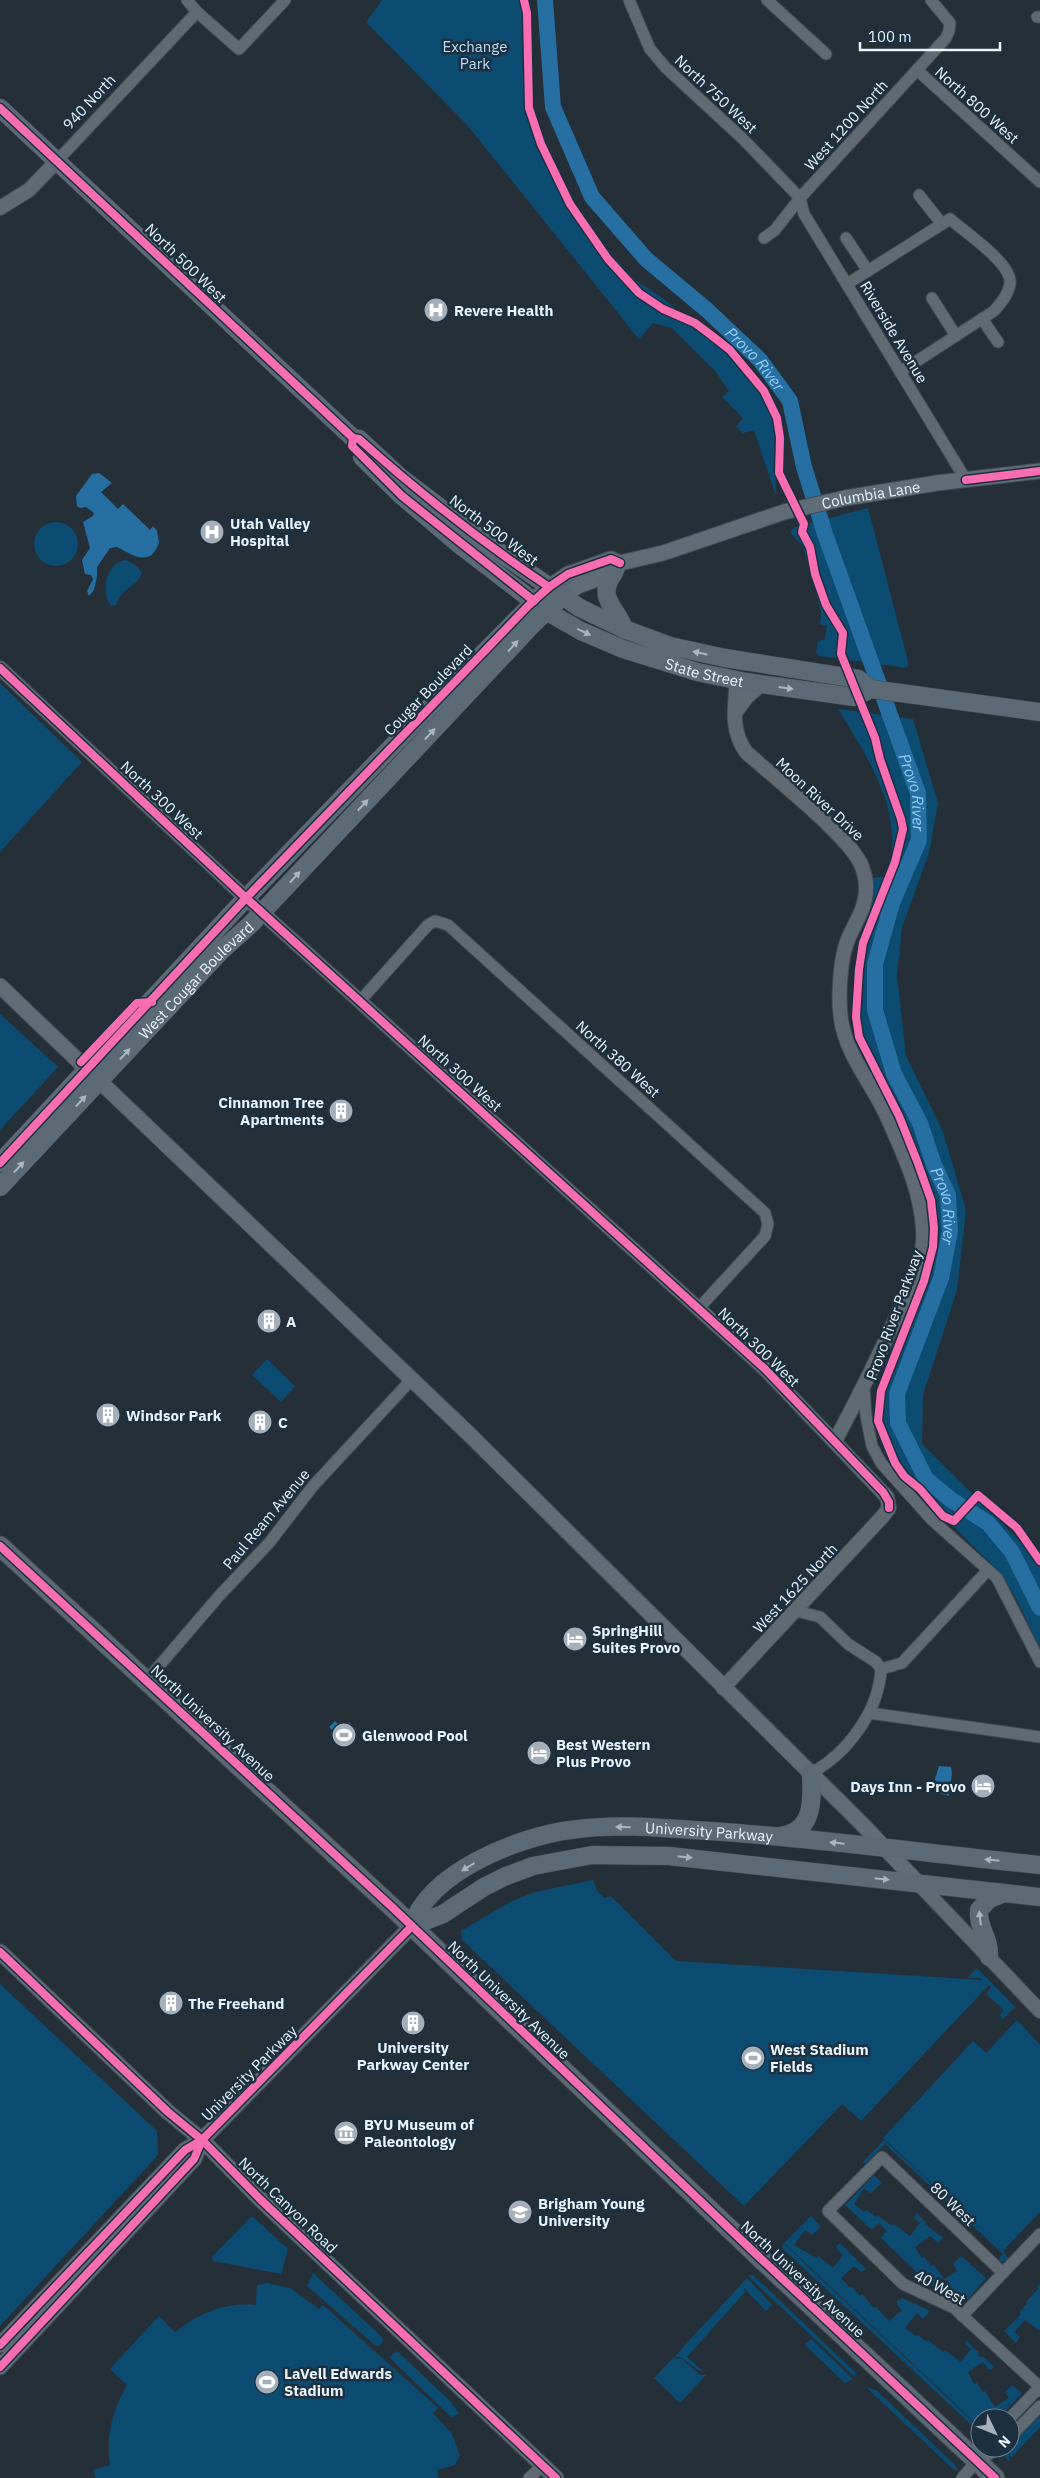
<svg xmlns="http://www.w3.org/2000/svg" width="1040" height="2478" font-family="'IBM Plex Sans',sans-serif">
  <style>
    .green { fill: #0c4c72 }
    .water { fill: #266fa2 }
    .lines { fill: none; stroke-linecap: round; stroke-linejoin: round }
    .river { stroke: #266fa2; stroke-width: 16 }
    .minor-casing { stroke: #424b52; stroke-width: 13 }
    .tertiary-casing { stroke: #424b52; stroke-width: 16 }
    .secondary-casing { stroke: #424b52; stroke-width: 17 }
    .primary-casing { stroke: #424b52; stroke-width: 19 }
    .trunk-casing { stroke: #424b52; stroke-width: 21 }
    .minor { stroke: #606a72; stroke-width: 11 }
    .tertiary { stroke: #606a72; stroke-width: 14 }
    .secondary { stroke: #606c76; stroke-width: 15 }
    .primary { stroke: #5c6a75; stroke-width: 18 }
    .trunk { stroke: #5c6872; stroke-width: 19 }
    .cycleway-casing { stroke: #1d3040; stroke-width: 11 }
    .cycleway { stroke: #f96db3; stroke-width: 8 }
    .oneway { fill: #a9b6c0 }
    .labels { text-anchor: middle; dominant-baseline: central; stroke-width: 5; stroke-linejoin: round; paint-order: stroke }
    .park-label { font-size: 15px; fill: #b9defc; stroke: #1d3040 }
    .street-label { font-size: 15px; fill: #e8f4fe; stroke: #1d3040 }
    .poi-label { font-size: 15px; font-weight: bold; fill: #e8f4fe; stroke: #1d3040; text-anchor: start }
    .water-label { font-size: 16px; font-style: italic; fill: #95cdfa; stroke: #1d3040 }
  </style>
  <rect width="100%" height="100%" fill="#252f38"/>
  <!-- green -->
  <g class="green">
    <path d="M382 0H525L531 52 530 80 537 125 543 147 565 201 634 279 664 299 727 349 762 391 777 425 779 435 775 463 776 496 754 430 743 433 736 426 743 418 722 397 729 391 715 371 672 328 653 323 639 339 468 126 366 22Z"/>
    <path d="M868 508 908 661V668L819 656 816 652 818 641 825 639 827 626 820 624 821 612 803 547 790 532 795 527Z"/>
    <circle cx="56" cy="544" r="22"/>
    <path d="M126 560 135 565 142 572C139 586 122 587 116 605L111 606C100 592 106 562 126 560Z"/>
    <path d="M0 683 82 762 0 852Z"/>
    <path d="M838 709 913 719 938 803 929 853 902 927 897 975 906 1056 943 1132 966 1210 957 1290 923 1395 922 1444 1040 1561V1647C1028 1624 1018 1599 1004 1579 996 1567 984 1557 975 1548 950 1522 924 1497 902 1469 896 1462 886 1454 883 1446 859 1397 925 1299 933 1247 940 1201 905 1126 884 1085 876 1069 863 1052 859 1035 846 984 870 930 871 878L891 876C891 862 893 847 892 833 889 788 861 747 838 709Z"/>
    <path d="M0 1014 58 1067 0 1130Z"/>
    <path d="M267 1359 295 1386 281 1402 252 1375Z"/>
    <path d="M593 1880 597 1891 605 1898 611 1896 676 1961 984 1980 980 1978H967L976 1969 979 1970 1015 2007 1003 2019 999 2016 1004 2010 986 1994 991 1987 989 1985 861 2121 842 2104 744 2206 462 1940 461 1931 510 1902 535 1892Z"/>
    <path d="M0 1984 157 2131 158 2155 0 2326Z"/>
    <path d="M1017 2020 1040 2045V2212L1003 2251 1009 2259 1002 2262 998 2260 1003 2254 885 2144 865 2164 863 2162 884 2140 1000 2247 883 2138 973 2041 986 2053Z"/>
    <path d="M874 2175 882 2183 871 2193 864 2189 854 2204 864 2212 866 2210 876 2217 877 2215 892 2226 894 2224 910 2236 920 2223 914 2218 916 2213 926 2222 925 2224 943 2238 938 2243 930 2236 915 2247 922 2258 924 2257 931 2266 934 2265 944 2279 957 2271 953 2264 961 2256 986 2278 967 2300 959 2301 944 2291 949 2282 939 2277 934 2287 929 2284 881 2238 887 2231 879 2223 872 2230 845 2205Z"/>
    <path d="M252 2216 288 2249 281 2274 213 2261 212 2257Z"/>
    <path d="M811 2216 821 2227 812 2235 805 2230 794 2245 816 2258 818 2256 833 2268 843 2255 837 2249 836 2246 840 2243 866 2269 861 2272 854 2266 841 2278 850 2288 852 2287 860 2296 862 2294 874 2308 876 2307 889 2321 902 2310 897 2305V2301L902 2298 930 2311 923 2319 917 2313 905 2328 916 2336 918 2335 927 2342 928 2340 943 2352 945 2350 961 2362 971 2349 965 2344 966 2340 979 2353 978 2355 982 2358 983 2356 994 2367 991 2370 988 2369 983 2362 968 2372 974 2384 977 2383 983 2392 985 2391 995 2407 1009 2398 1005 2392 1012 2385 1022 2393 999 2418H996L1019 2393 995 2418H980V2427H977L964 2412 784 2243Z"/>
    <path d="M783 2243 965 2414 977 2428H980V2433L782 2248Z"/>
    <path d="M313 2273 382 2337 383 2342 379 2346H376L307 2286Z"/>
    <path d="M749 2275H753L855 2372V2377L748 2276Z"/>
    <path d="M747 2278 772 2305 766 2311 743 2287 745 2292 687 2357 704 2372C692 2370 688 2358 675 2356Z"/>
    <path d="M267 2283 290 2288 319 2309 323 2305 438 2408 433 2413 452 2434 460 2456 455 2465 437 2470 439 2478H96L93 2470 110 2465C106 2435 112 2411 127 2385L110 2369 159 2316 175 2332C199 2313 225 2302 256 2305L257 2285Z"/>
    <path d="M1040 2283V2331L1025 2320 1014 2332 1020 2337 1016 2343 1004 2331 1021 2314 1019 2312 1027 2304 1026 2302 1038 2289 1037 2287Z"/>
    <path d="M811 2339 853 2379 845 2383 805 2345Z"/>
    <path d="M397 2351 450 2401 459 2413 452 2418 392 2360 390 2356Z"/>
    <path d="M673 2358 682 2359 700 2375H706L680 2403 654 2378Z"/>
    <path d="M866 2387 876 2390 955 2465 958 2471 953 2469Z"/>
    <path d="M1040 2415V2427L1011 2458 1009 2451 1023 2437 1008 2450 1010 2462 1006 2458V2450Z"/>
  </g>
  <!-- water -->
  <g class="water">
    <path d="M99 473 112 483 101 492 118 509 123 504 150 530 153 526 157 531 159 542C151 569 131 554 117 547L110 548 97 567V577L94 590 89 596 87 591 93 579 91 575 85 574 82 560 90 548 83 522 93 516 94 513 86 507 80 508 77 506 76 496 92 474Z"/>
    <path d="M335 1721 343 1729 349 1722 356 1729 344 1742 329 1727Z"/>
    <path d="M939 1766 951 1767 952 1773 949 1796 937 1793 935 1779Z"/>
  </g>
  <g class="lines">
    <!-- river -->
    <path class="river" id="s1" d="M545 0 553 107 592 197 646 259 707 310 760 360 790 401 804 467 825 534 918 793 919 840 892 903 875 964V1010L894 1074 920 1123 934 1165 948 1195 950 1231 941 1278 897 1394 898 1423 926 1479 950 1499 988 1523 1012 1552 1040 1608"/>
    <defs>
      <g id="minor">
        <path d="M187 0 197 12 239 49 285 0"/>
        <path d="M629 0 650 49 666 68 743 139 800 198 804 214 966 480"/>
        <path d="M767 0 826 54"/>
        <path d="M1037 17H1040"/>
        <path d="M917 70 1040 182"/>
        <path d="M56 162 197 12"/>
        <path d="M919 195 942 224"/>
        <path d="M764 238 775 230 800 198 946 38 949 31 950 23 931 0"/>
        <path d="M846 238 868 271"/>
        <path d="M847 284 950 219C965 232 1013 264 1010 284 1008 295 1001 303 994 311L900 372"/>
        <path d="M932 298 956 336"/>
        <path d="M982 319 998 342"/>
        <path d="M360 1001 428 925 435 921 448 925 765 1213 768 1224 765 1236 699 1308"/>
        <path d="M864 1388 866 1416 872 1446 881 1463 932 1520 997 1578 1040 1662"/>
        <path d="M796 1611 820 1617 848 1644 876 1662 881 1669"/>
        <path d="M147 1680 219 1596 269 1543 313 1486 412 1379"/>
        <path d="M869 1713 1040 1737"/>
        <path d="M811 1773C847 1754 879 1711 881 1669L902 1663 988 1570"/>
        <path d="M1003 2273 882 2157 828 2211 903 2284 954 2308 1040 2387"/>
        <path d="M962 2316 1040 2234"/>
        <path d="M1010 2418 1036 2391H1040"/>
        <path d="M1010 2437 1040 2406"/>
        <path d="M977 2461 999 2448"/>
        <path d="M529 2478 543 2465"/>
        <path d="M962 2478 977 2461 984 2448"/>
      </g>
      <g id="tertiary">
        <path d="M0 208 29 190 56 162"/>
        <path d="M0 668 246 898 765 1369 887 1497 889 1508 883 1516 723 1688"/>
        <path d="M737 680C735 706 730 730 746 752 771 775 853 839 862 867 868 882 867 897 861 912 856 924 848 936 845 948 840 966 838 1000 841 1019 846 1056 875 1087 889 1121 904 1155 921 1191 923 1229 926 1257 910 1286 899 1311 879 1356 858 1398 835 1441"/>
        <path d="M735 713 747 697 762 684"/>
        <path d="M918 1883 1040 2011"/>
      </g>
      <g id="secondary">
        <path id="s2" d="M549 587 568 574 611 559 620 563 663 553 784 512 845 498 937 483 1040 471"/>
        <path d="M562 597 578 586 614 573 617 569"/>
        <path d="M0 986 471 1436 862 1824 918 1883"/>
        <path d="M0 1952 168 2112 202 2140 261 2200 556 2478"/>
        <path d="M0 2345 185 2150 202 2140 412 1926"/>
        <path d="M0 2367 194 2159 202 2140"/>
      </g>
      <g id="primary">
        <path d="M0 108 353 438 359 439 400 477 489 545 580 608 624 629 670 646 725 658 858 679 871 689 1040 712"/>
        <path id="s3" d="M362 457 402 496 460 545 546 611 581 631 623 649 697 672 746 682 854 697 871 689"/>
        <path d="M614 573C595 598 617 607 624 629"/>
        <path d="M0 1163 246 898 433 704 549 587"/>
        <path id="s4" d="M0 1187 221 951 251 924 532 625 562 597"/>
        <path d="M781 1836C815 1831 812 1799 811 1773"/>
        <path id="s5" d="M412 1926C429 1872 518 1837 570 1830 615 1823 663 1828 709 1831 820 1838 930 1854 1040 1865"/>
        <path d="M412 1926 443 1914 484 1887 506 1876 533 1866 592 1855 669 1856 1040 1897"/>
        <path d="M989 1957C990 1937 977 1927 979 1910L989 1899 1002 1894"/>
      </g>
      <path id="trunk" d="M0 1546 393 1908 756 2254 995 2478"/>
    </defs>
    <!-- minor casing -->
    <use href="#minor" class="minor-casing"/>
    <!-- tertiary casing -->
    <use href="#tertiary" class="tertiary-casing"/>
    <!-- secondary casing -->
    <use href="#secondary" class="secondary-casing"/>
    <!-- primary casing -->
    <use href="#primary" class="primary-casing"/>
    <!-- trunk casing -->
    <use href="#trunk" class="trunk-casing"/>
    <!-- minor -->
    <use href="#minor" class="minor"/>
    <!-- tertiary -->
    <use href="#tertiary" class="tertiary"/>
    <!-- secondary -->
    <use href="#secondary" class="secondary"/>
    <!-- primary -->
    <use href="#primary" class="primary"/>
    <!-- trunk -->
    <use href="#trunk" class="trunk"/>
    <defs>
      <g id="cycleway">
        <path d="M524 0 527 13 529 108 541 144 570 204 608 259 639 293 663 309 695 323 711 335 730 350 764 391 777 418 780 438 779 473 804 524 802 532 810 547 815 574 826 605 843 633 841 654 875 738 880 759 901 819 903 829 895 862 863 943 859 969 856 1017 859 1037 899 1116 917 1161 931 1200 934 1228 933 1247 924 1281 881 1391 878 1421 895 1463 904 1476 920 1489 943 1516 954 1521 978 1495 1017 1528 1040 1561"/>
        <path d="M0 108 353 438 359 439C419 493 482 542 549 587"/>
        <path d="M353 438 352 446 402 496 534 601"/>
        <path d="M966 480 1040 471"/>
        <path d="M0 668 246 898 765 1369 883 1492 889 1502V1508"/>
        <path d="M81 1062 137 1003 152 1002"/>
        <path d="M0 1163 246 898 528 606 549 587 568 574 611 559 620 563"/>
        <path d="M0 1546 393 1908 756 2254 995 2478"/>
        <path d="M0 1952 168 2112 202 2140 261 2200 556 2478"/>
        <path d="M0 2345 185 2150 202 2140 412 1926"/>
        <path d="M0 2367 194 2159 202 2140"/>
      </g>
    </defs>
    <!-- cycleway casing -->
    <use href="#cycleway" class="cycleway-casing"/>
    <!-- cycleway -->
    <use href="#cycleway" class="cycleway"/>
  </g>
  <!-- one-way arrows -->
  <defs><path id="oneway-solid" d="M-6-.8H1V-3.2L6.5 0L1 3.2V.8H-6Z" transform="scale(1.25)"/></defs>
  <g class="oneway">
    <use href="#oneway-solid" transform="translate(584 632) rotate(25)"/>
    <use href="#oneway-solid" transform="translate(513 646) rotate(-47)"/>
    <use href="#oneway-solid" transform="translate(700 653) rotate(-168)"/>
    <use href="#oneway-solid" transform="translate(786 688) rotate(8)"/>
    <use href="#oneway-solid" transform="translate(430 734) rotate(-47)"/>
    <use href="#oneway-solid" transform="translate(363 805) rotate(-47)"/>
    <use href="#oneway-solid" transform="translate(295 877) rotate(-47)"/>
    <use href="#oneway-solid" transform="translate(125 1054) rotate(-47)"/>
    <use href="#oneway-solid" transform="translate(81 1101) rotate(-47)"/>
    <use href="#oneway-solid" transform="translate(19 1167) rotate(-47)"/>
    <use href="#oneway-solid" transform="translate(623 1827) rotate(-179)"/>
    <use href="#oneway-solid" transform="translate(837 1843) rotate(-174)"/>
    <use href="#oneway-solid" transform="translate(685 1857) rotate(6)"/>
    <use href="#oneway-solid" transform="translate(992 1860) rotate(-174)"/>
    <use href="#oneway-solid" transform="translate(468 1867) rotate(149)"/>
    <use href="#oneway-solid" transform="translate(882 1879) rotate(6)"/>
    <use href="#oneway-solid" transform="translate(980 1918) rotate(-97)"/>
  </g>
  <!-- icons -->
  <defs>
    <symbol id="hospital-disc" viewBox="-11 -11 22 22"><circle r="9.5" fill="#a4afb9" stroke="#1d3040"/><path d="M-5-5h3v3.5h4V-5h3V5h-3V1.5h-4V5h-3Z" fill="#fff"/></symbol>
    <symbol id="building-disc" viewBox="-11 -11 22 22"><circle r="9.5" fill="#a4afb9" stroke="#1d3040"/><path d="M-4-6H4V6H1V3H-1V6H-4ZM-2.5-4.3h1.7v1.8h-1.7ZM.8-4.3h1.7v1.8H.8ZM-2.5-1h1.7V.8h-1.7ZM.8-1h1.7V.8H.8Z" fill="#fff"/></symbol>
    <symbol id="hotel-disc" viewBox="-11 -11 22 22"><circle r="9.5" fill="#a4afb9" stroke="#1d3040"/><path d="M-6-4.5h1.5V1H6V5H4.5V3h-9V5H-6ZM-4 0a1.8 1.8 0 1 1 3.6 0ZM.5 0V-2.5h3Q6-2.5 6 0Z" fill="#fff"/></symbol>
    <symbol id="stadium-disc" viewBox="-11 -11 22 22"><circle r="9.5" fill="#a4afb9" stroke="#1d3040"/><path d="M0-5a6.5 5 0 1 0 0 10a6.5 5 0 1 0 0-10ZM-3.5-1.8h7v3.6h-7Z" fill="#fff"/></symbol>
    <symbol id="museum-disc" viewBox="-11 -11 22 22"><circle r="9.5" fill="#a4afb9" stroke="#1d3040"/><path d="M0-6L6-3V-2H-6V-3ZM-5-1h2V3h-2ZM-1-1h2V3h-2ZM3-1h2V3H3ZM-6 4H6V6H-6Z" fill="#fff"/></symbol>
    <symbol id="university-disc" viewBox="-11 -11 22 22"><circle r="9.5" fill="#a4afb9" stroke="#1d3040"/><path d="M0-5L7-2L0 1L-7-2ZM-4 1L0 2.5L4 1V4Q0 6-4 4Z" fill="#fff"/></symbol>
  </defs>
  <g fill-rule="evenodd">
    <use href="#hospital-disc" x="422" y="296" width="28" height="28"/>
    <use href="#hospital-disc" x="198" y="518" width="28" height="28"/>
    <use href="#building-disc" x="327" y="1097" width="28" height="28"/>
    <use href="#building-disc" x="255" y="1307" width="28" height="28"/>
    <use href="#building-disc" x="94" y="1401" width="28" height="28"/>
    <use href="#building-disc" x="246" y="1408" width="28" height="28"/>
    <use href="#hotel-disc" x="561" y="1625" width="28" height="28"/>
    <use href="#stadium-disc" x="330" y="1721" width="28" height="28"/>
    <use href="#hotel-disc" x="525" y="1739" width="28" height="28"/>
    <use href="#hotel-disc" x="969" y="1772" width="28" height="28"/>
    <use href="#building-disc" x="157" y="1989" width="28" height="28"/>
    <use href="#building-disc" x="399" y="2009" width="28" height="28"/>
    <use href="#stadium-disc" x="739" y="2044" width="28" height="28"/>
    <use href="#museum-disc" x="332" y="2119" width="28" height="28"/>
    <use href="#university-disc" x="506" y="2198" width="28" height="28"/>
    <use href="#stadium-disc" x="253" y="2368" width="28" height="28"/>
  </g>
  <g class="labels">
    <!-- park labels -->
    <g class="park-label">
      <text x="475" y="46">Exchange<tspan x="475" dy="17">Park</tspan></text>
    </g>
    <!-- street labels -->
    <g class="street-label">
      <text transform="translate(716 94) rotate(43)">North 750 West</text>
      <text transform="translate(89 102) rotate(-47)">940 North</text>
      <text transform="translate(977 105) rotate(42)">North 800 West</text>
      <text transform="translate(846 125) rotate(-48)">West 1200 North</text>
      <text transform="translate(186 263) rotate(44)">North 500 West</text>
      <text transform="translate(894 332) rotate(59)">Riverside Avenue</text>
      <text stroke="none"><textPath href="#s2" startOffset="339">Columbia Lane</textPath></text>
      <text transform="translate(494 530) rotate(37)">North 500 West</text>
      <text stroke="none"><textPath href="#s3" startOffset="411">State Street</textPath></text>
      <text transform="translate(428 690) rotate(-46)">Cougar Boulevard</text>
      <text transform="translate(820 799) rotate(43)">Moon River Drive</text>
      <text transform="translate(162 800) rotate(43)">North 300 West</text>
      <text stroke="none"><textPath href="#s4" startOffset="285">West Cougar Boulevard</textPath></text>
      <text transform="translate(618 1059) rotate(42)">North 380 West</text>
      <text transform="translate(460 1073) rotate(42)">North 300 West</text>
      <text transform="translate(894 1315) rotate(-70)">Provo River Parkway</text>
      <text transform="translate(759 1347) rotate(44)">North 300 West</text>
      <text transform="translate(266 1519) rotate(-50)">Paul Ream Avenue</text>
      <text transform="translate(795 1588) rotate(-47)">West 1625 North</text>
      <text transform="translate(213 1723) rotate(43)">North University Avenue</text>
      <text stroke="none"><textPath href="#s5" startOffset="332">University Parkway</textPath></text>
      <text transform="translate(509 2000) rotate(44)">North University Avenue</text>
      <text transform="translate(249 2073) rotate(-45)">University Parkway</text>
      <text transform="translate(953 2204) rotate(44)">80 West</text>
      <text transform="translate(288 2205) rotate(44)">North Canyon Road</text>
      <text transform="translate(803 2279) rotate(43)">North University Avenue</text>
      <text transform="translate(940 2287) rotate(29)">40 West</text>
    </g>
    <!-- poi labels -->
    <g class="poi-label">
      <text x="454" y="310">Revere Health</text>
      <text x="230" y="523">Utah Valley<tspan x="230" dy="17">Hospital</tspan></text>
      <text x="324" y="1102" text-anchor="end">Cinnamon Tree<tspan x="324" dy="17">Apartments</tspan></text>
      <text x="286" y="1321">A</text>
      <text x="126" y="1415">Windsor Park</text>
      <text x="278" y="1422">C</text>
      <text x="592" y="1630">SpringHill<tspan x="592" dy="17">Suites Provo</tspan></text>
      <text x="362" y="1735">Glenwood Pool</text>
      <text x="556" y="1744">Best Western<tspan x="556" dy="17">Plus Provo</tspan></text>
      <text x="966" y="1786" text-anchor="end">Days Inn - Provo</text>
      <text x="188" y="2003">The Freehand</text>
      <text x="413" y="2047" text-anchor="middle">University<tspan x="413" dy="17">Parkway Center</tspan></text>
      <text x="770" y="2049">West Stadium<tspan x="770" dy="17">Fields</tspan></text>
      <text x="364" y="2124">BYU Museum of<tspan x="364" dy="17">Paleontology</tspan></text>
      <text x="538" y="2203">Brigham Young<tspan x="538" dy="17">University</tspan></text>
      <text x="284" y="2373">LaVell Edwards<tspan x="284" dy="17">Stadium</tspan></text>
    </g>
    <!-- water labels -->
    <g class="water-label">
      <text stroke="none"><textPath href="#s1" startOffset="436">Provo River</textPath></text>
      <text stroke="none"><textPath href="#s1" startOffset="902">Provo River</textPath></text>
      <text stroke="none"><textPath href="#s1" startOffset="1338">Provo River</textPath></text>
    </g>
  </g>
  <!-- north arrow -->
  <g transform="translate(995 2433) rotate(133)"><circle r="24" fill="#1d3040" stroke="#6e7e8c"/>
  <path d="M0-4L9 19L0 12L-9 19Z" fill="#a4afb9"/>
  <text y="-8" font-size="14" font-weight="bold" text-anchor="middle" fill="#e8f4fe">N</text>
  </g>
  <!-- scale -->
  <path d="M860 42v8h140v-8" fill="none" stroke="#e8f4fe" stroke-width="2.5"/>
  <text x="868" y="42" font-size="15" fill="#e8f4fe" stroke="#1d3040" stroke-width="4" paint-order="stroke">100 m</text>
</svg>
